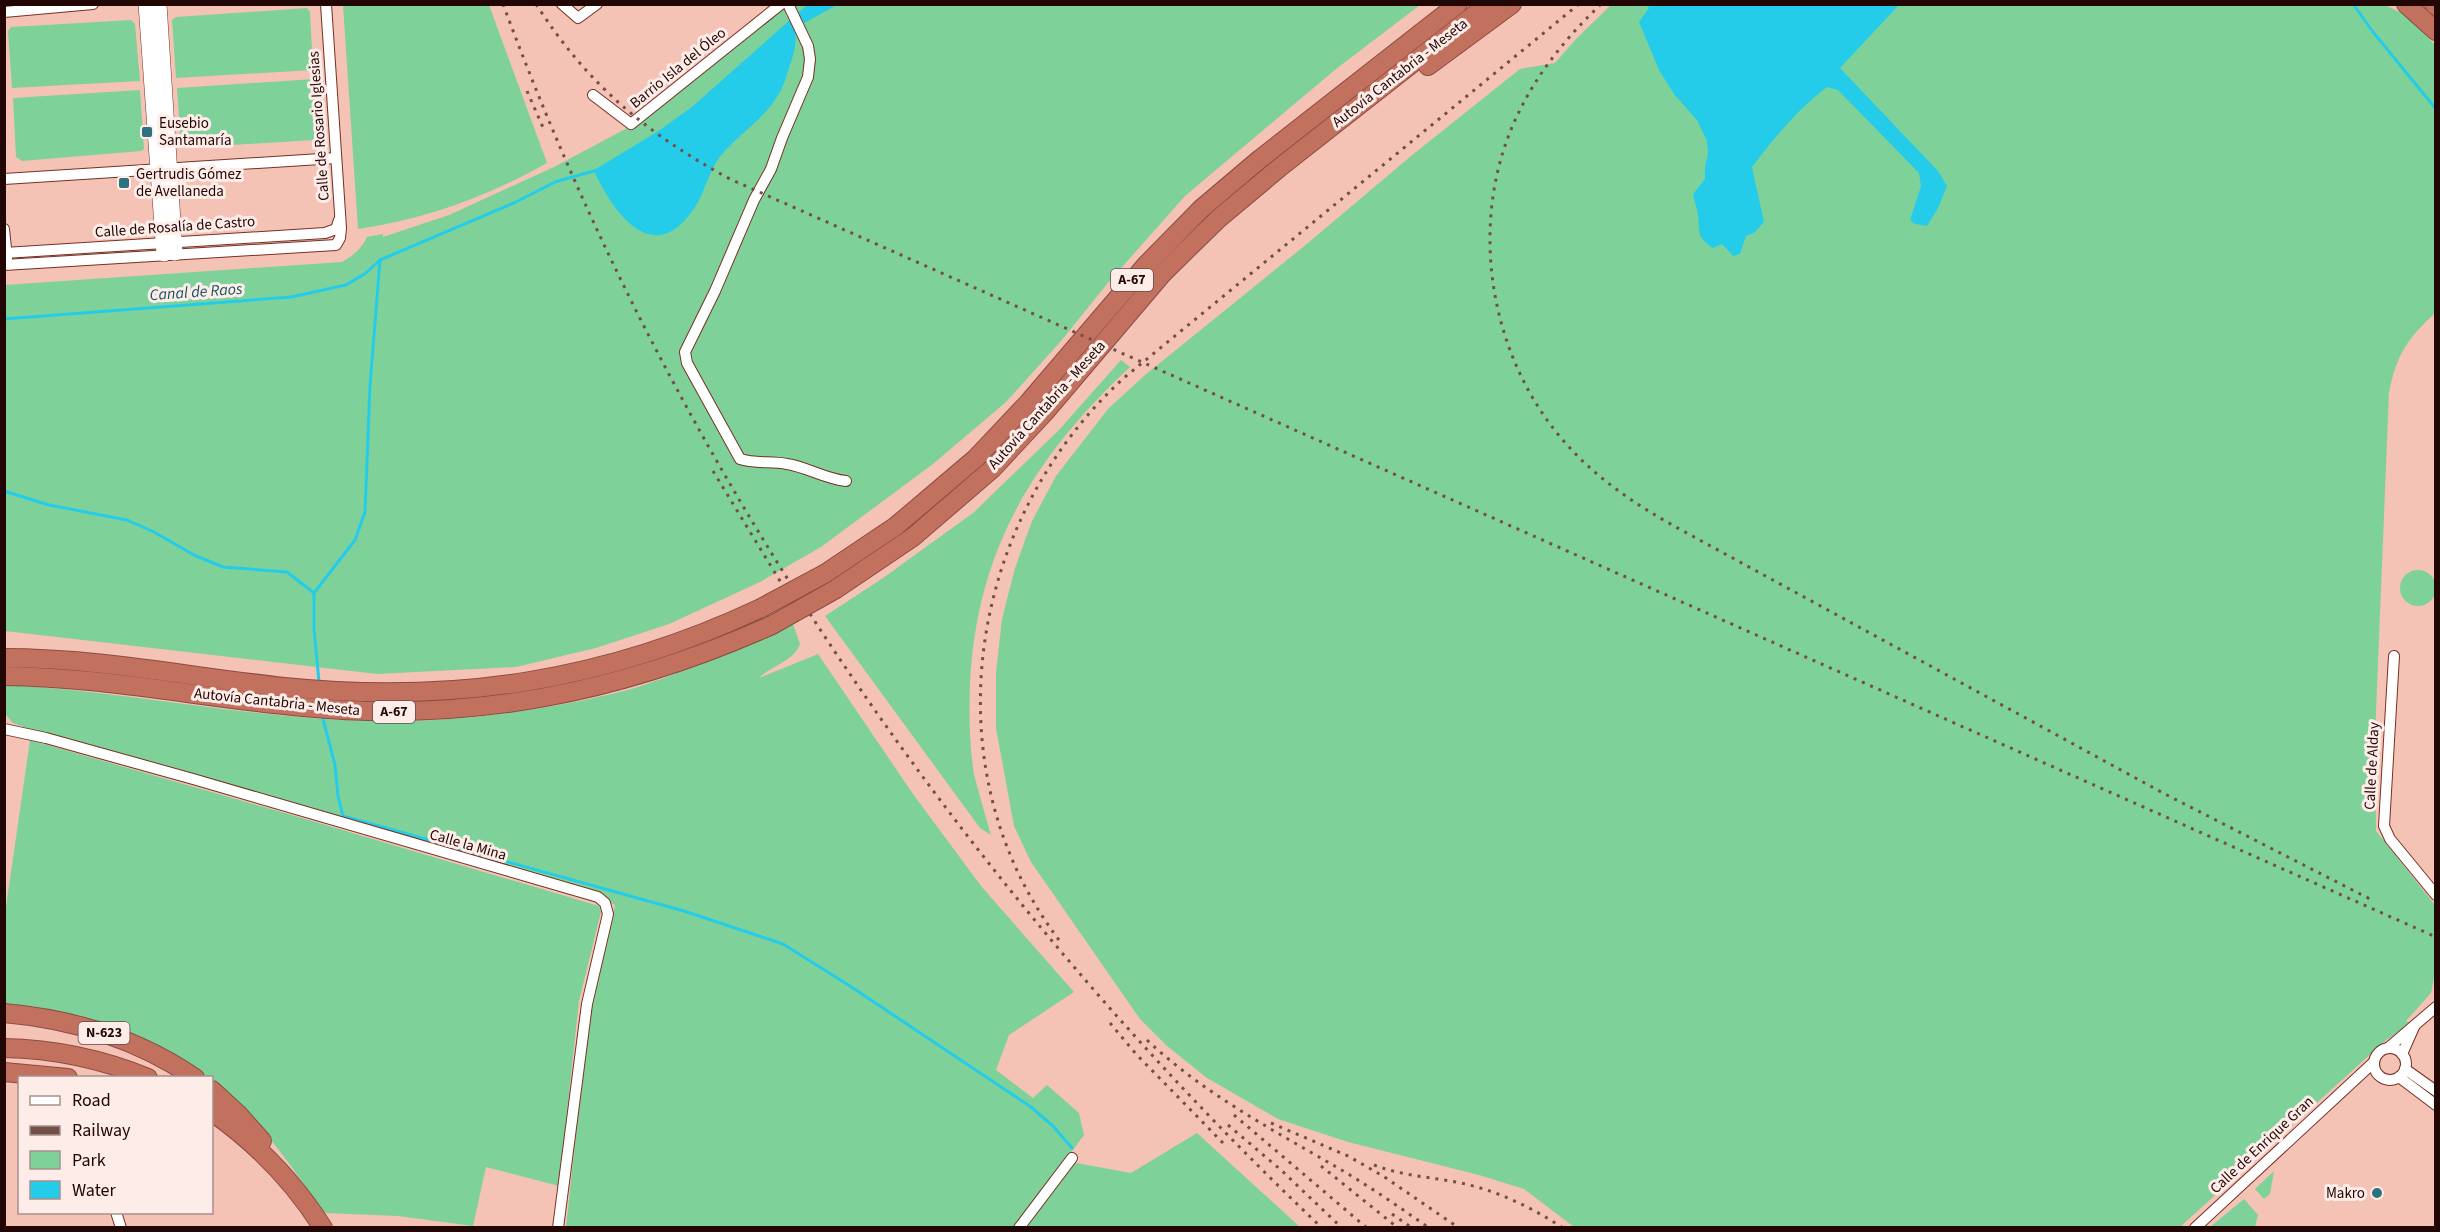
<svg xmlns="http://www.w3.org/2000/svg" width="2440" height="1232" font-family="'Source Sans 3',sans-serif">
  <style>
    .green { fill: #7ed299 }
    .water { fill: #25cce9 }
    .lines { fill: none; stroke-linecap: round; stroke-linejoin: round }
    .stream { stroke: #25cce9; stroke-width: 3 }
    .street-casing { stroke: #763122; stroke-width: 12 }
    .secondary-casing { stroke: #763122; stroke-width: 16 }
    .highway-casing { stroke: #8b4c3f; stroke-width: 20 }
    .street { stroke: #fff; stroke-width: 10 }
    .secondary { stroke: #fff; stroke-width: 15 }
    .highway { stroke: #c3715f; stroke-width: 18 }
    .rail { stroke: #734f48; stroke-width: 3; stroke-dasharray: 3 6; stroke-linecap: butt }
    .highway-bridge-casing { stroke: #8b4c3f; stroke-width: 20; stroke-linecap: butt }
    .highway-bridge { stroke: #c3715f; stroke-width: 18 }
    .poi-dot { fill: #2d7281; stroke: #feece8; stroke-width: 2 }
    .labels { text-anchor: middle; dominant-baseline: central; stroke-width: 6; stroke-linejoin: round; paint-order: stroke }
    .shield { fill: #feece8; stroke: #644b48; stroke-width: 1.5 }
    .shield-label { font-size: 14px; font-weight: bold; fill: #220603 }
    .street-label { font-size: 15px; fill: #220603; stroke: #feece8 }
    .poi-label { font-size: 15px; fill: #220603; stroke: #feece8; text-anchor: start }
    .water-label { font-size: 16px; font-style: italic; fill: #155460; stroke: #feece8 }
  </style>
  <rect width="100%" height="100%" fill="#f5c2b6"/>
  <!-- green -->
  <g class="green">
    <path d="M1612 4 2385 5 2408 16 2435 45V313C2407 339 2397 354 2389 392L2375 737 2376 831 2435 905V973L2431 993 2406 1021 2410 1023 2385 1041 2180 1227H1574L1524 1189 1479 1175 1348 1142 1278 1119 1207 1078 1167 1046 1140 1019 1031 862 1014 826 996 728V672L1002 619 1015 568 1032 521 1056 476 1108 409 1145 375 1308 243 1411 156 1520 69 1555 63 1575 40Z"/>
    <path d="M343 5H489L547 163C489 196 424 220 358 229Z"/>
    <path d="M785 5H1420L1336 69 1185 196 1107 284 1061 341 1006 402 933 464 821 547 760 582 669 624 596 648 516 667 377 674 5 631V285L342 262C352 256 362 249 367 237L383 234V237L449 215 554 167 646 118Z"/>
    <path d="M307 8 310 12 313 70 176 78 172 20 176 17Z"/>
    <path d="M131 20 135 24 140 81 12 88 8 31 11 27Z"/>
    <path d="M314 79 318 136 315 140 184 148 181 146 177 88Z"/>
    <path d="M140 90 144 149 141 151 22 161 16 157 13 98Z"/>
    <path d="M1121 360 1130 367C1034 457 977 549 970 683 969 713 969 744 974 774 979 794 985 815 991 835L980 828 825 616 883 578 973 513 1058 431Z"/>
    <circle cx="2418" cy="588" r="18"/>
    <path d="M793 624 800 644C793 662 772 665 759 678L818 654 913 794 981 886 1074 992 1009 1035 996 1070 1033 1098 1047 1085 1079 1113 1084 1135 1016 1227H566L584 1059 595 987 615 905 571 885 32 730 13 723 5 714V685H10C129 692 247 718 367 721 437 723 507 715 575 702 597 697 620 693 641 686 693 669 743 646 793 624Z"/>
    <path d="M30 740 285 813 599 906 601 912 579 1001 559 1186 486 1167 473 1226 398 1216 325 1213C291 1167 258 1115 212 1081V1078L207 1077 178 1056 111 1028 5 1007V914Z"/>
    <path d="M1197 1133 1300 1227 1025 1228 1071 1162 1131 1173Z"/>
    <path d="M2274 1171 2270 1194 2264 1199 2255 1189Z"/>
    <path d="M2244 1199 2258 1215 2255 1227H2210Z"/>
  </g>
  <!-- water -->
  <g class="water">
    <path d="M807 5H837L795 28C797 40 795 48 792 59 788 70 786 80 781 90 767 118 738 134 719 158 708 173 705 192 695 207 654 270 614 214 594 171L596 169 660 130 693 106Z"/>
    <path d="M1647 5H1899L1840 68 1938 171 1947 186 1938 208 1927 226 1915 224 1910 220 1921 186 1919 173 1838 90 1827 87C1798 109 1774 138 1752 167L1764 222 1754 233 1746 236 1740 254 1733 256 1722 244 1713 248C1696 237 1700 232 1698 214 1697 208 1694 201 1693 194L1705 179V166L1708 154 1707 141 1697 120 1674 94 1659 70 1639 22 1649 8Z"/>
  </g>
  <g class="lines">
    <!-- stream -->
    <g class="stream">
      <path d="M2353 4 2373 32 2436 109"/>
      <path d="M4 319 291 297 346 285 366 273 380 260 516 202 555 182 597 170"/>
      <path d="M4 491 49 505 127 520 154 532 194 555 223 567 287 572 314 593"/>
      <path d="M319 682 314 629V593L355 540 365 512 370 386 380 260"/>
      <path d="M322 715 335 765 338 796 343 816 684 911 783 944 850 986 1031 1107 1053 1126 1072 1148"/>
    </g>
    <defs>
      <g id="street">
        <path d="M562 4 578 18 597 4"/>
        <path d="M788 4 808 46 810 59 808 77 782 138 771 169 754 200 715 291 685 352 687 363 740 459C755 464 771 461 787 464 807 467 825 479 846 481"/>
        <path d="M4 12 93 4"/>
        <path d="M593 95 631 124 781 4"/>
        <path d="M4 179 336 158"/>
        <path d="M4 229 7 258"/>
        <path d="M4 253 325 233 336 229 339 220"/>
        <path d="M4 265 336 245 340 238 341 228 326 4"/>
        <path d="M2394 656 2384 826 2390 839 2436 895"/>
        <path d="M4 729 46 738 193 779 598 897 605 903 608 914 587 1004 558 1228"/>
        <path d="M2388 1048 2436 1007"/>
        <circle cx="2390" cy="1064" r="16"/>
        <path d="M2402 1054 2414 1027"/>
        <path d="M2405 1069 2436 1091"/>
        <path d="M2399 1077 2436 1105"/>
        <path d="M116 1212 121 1228"/>
        <path d="M1019 1228 1072 1158"/>
        <path d="M2195 1228 2374 1062"/>
      </g>
      <g id="secondary">
        <path d="M146 4 164 254"/>
        <path d="M159 4 175 253"/>
      </g>
      <g id="highway">
        <path d="M2406 4 2436 31"/>
        <path d="M2434 4 2436 6"/>
        <path d="M1428 66 1512 4"/>
        <path d="M826 573 896 526 975 459 1028 403 1146 265 1201 209 1260 159 1458 4"/>
        <path d="M836 589 913 537 992 469 1045 412 1163 273 1218 219 1279 168 1488 4"/>
        <path d="M4 658C99 658 191 677 284 687 455 704 606 681 761 608"/>
        <path d="M4 676C105 677 203 698 303 707 469 723 620 693 772 625"/>
        <path d="M4 1013C73 1019 138 1039 195 1078"/>
        <path d="M4 1048C55 1049 102 1059 148 1078"/>
        <path d="M4 1072 68 1078"/>
        <path d="M212 1090 238 1114 262 1141"/>
        <path d="M212 1112C256 1143 294 1182 323 1228"/>
      </g>
    </defs>
    <!-- street casing -->
    <use href="#street" class="street-casing"/>
    <!-- secondary casing -->
    <use href="#secondary" class="secondary-casing"/>
    <!-- highway casing -->
    <use href="#highway" class="highway-casing"/>
    <!-- street -->
    <use href="#street" class="street"/>
    <!-- secondary -->
    <use href="#secondary" class="secondary"/>
    <!-- highway -->
    <use href="#highway" class="highway"/>
    <!-- rail -->
    <g class="rail">
      <path d="M503 4C675 470 963 887 1322 1228"/>
      <path d="M536 4C587 84 647 134 730 179L2436 937"/>
      <path d="M1601 4C1569 35 1541 68 1521 108 1465 216 1487 358 1569 447 1599 480 1635 504 1674 526L2163 793 2372 900"/>
      <path d="M527 91 545 132"/>
      <path d="M713 471 797 609"/>
      <path d="M1059 940C928 767 968 519 1125 377L1579 4"/>
      <path d="M1110 1023 1136 1054 1223 1143"/>
      <path d="M1147 1040C1202 1092 1269 1128 1333 1165 1366 1184 1398 1206 1429 1228"/>
      <path d="M1234 1115 1367 1228"/>
      <path d="M1271 1123 1348 1156 1383 1176 1459 1228"/>
      <path d="M1228 1125 1281 1170 1342 1228"/>
      <path d="M1374 1165C1402 1176 1432 1177 1461 1183 1498 1191 1531 1207 1563 1228"/>
      <path d="M1321 1166 1398 1228"/>
      <path d="M1392 1214 1412 1228"/>
    </g>
    <defs>
      <g id="highway-bridge">
        <path d="M761 608 826 573"/>
        <path d="M772 625 836 589"/>
      </g>
    </defs>
    <!-- highway-bridge casing -->
    <use href="#highway-bridge" class="highway-bridge-casing"/>
    <!-- highway-bridge -->
    <use href="#highway-bridge" class="highway-bridge"/>
  </g>
  <!-- markers -->
  <g class="poi-dot">
    <rect x="141" y="126" width="12" height="12" rx="3"/>
    <rect x="118" y="177" width="12" height="12" rx="3"/>
    <circle cx="2377" cy="1193" r="6"/>
  </g>
  <g class="labels">
    <!-- shield labels -->
    <g class="shield">
      <rect x="1111" y="269" width="42" height="22" rx="4.5"/>
      <rect x="373" y="701" width="42" height="22" rx="4.5"/>
      <rect x="78.5" y="1022" width="51" height="22" rx="4.5"/>
    </g>
    <g class="shield-label">
      <text x="1132" y="280">A-67</text>
      <text x="394" y="712">A-67</text>
      <text x="104" y="1033">N-623</text>
    </g>
    <!-- street labels -->
    <g class="street-label">
      <text transform="translate(678 68) rotate(-39)">Barrio Isla del Óleo</text>
      <text transform="translate(1400 73) rotate(-38)">Autovía Cantabria - Meseta</text>
      <text transform="translate(319 126) rotate(-94)">Calle de Rosario Iglesias</text>
      <text transform="translate(175 227) rotate(-4)">Calle de Rosalía de Castro</text>
      <text transform="translate(1047 405) rotate(-48)">Autovía Cantabria - Meseta</text>
      <text transform="translate(277 702) rotate(6)">Autovía Cantabria - Meseta</text>
      <text transform="translate(2372 766) rotate(-87)">Calle de Alday</text>
      <text transform="translate(468 845) rotate(16)">Calle la Mina</text>
      <text transform="translate(2262 1145) rotate(-43)">Calle de Enrique Gran</text>
    </g>
    <!-- poi labels -->
    <g class="poi-label">
      <text x="159" y="123">Eusebio<tspan x="159" dy="17">Santamaría</tspan></text>
      <text x="136" y="174">Gertrudis Gómez<tspan x="136" dy="17">de Avellaneda</tspan></text>
      <text x="2365" y="1193" text-anchor="end">Makro</text>
    </g>
    <!-- water labels -->
    <g class="water-label">
      <text transform="translate(196 292) rotate(-4)">Canal de Raos</text>
    </g>
  </g>
  <!-- border -->
  <rect width="2440" height="1232" fill="none" stroke="#220603" stroke-width="12"/>
  <!-- legend -->
  <rect x="18" y="1076" width="195" height="138" fill="#feece8" stroke="#a6908c" stroke-width="1.5"/>
  <rect x="30" y="1096" width="30" height="9" fill="#ffffff" stroke="#a6908c" stroke-width="1.5"/>
  <text x="72" y="1106" font-size="18" fill="#220603">Road</text>
  <rect x="30" y="1126" width="30" height="9" fill="#734f48" stroke="#a6908c" stroke-width="1.5"/>
  <text x="72" y="1136" font-size="18" fill="#220603">Railway</text>
  <rect x="30" y="1151" width="30" height="18" fill="#7ed299" stroke="#a6908c" stroke-width="1.5"/>
  <text x="72" y="1166" font-size="18" fill="#220603">Park</text>
  <rect x="30" y="1181" width="30" height="18" fill="#25cce9" stroke="#a6908c" stroke-width="1.5"/>
  <text x="72" y="1196" font-size="18" fill="#220603">Water</text>
</svg>
